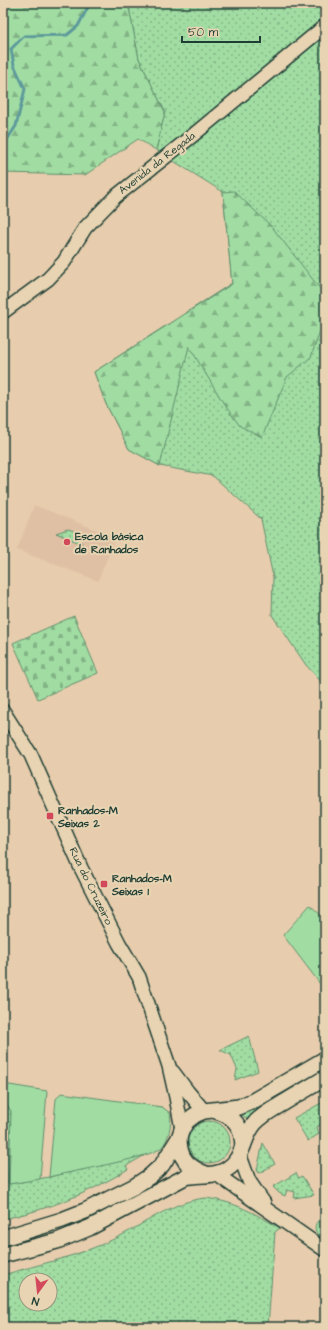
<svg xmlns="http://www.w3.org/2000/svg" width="328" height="1330" font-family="'Architects Daughter',sans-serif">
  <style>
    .built { fill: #e0c0a4 }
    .grass { fill: url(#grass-dots); stroke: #608d6c; fill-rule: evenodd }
    .forest { fill: url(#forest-firs); stroke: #608d6c }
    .cemetery { fill: url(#cemetery-stones); stroke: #608d6c }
    .garden { fill: #a1dda3; stroke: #608d6c }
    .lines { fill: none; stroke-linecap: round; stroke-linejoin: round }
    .stream { stroke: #5d9a9b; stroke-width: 3 }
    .secondary-casing { stroke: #1f3d34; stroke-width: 16 }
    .primary-casing { stroke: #1f3d34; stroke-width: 18 }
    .secondary { stroke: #e8d4b2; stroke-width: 13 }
    .primary { stroke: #e8d4b2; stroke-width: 15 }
    .poi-dot { fill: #d1495b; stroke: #e8d4b2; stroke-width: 1.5 }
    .labels { text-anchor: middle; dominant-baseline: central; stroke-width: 4; stroke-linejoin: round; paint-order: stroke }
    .street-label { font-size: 11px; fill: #1f3d34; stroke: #e8d4b2 }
    .poi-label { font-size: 11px; font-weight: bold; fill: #1f3d34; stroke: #e8d4b2; text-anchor: start }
  </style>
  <defs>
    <pattern id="grass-dots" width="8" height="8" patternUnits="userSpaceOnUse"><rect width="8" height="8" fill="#a1dda3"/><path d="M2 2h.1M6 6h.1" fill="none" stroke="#83b486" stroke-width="1.8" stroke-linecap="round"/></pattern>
    <pattern id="forest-firs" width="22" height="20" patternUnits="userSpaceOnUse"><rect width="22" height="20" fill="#a1dda3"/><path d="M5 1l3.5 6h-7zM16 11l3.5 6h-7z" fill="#83b486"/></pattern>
    <pattern id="cemetery-stones" width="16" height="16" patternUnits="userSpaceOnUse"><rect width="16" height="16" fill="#a1dda3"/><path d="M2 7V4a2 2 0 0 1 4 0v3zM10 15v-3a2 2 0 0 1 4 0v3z" fill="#83b486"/></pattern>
  </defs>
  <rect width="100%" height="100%" fill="#e7cdad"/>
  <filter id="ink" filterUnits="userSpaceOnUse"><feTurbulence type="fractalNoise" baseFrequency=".025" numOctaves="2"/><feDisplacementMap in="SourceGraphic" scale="8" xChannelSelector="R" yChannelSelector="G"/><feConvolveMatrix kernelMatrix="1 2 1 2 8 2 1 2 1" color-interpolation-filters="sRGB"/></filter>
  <g filter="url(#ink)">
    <!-- built -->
    <path class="built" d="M34 505 112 536 114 541 113 544 98 581 17 550Z"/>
    <!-- grass -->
    <g class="grass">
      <path d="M128 3H325V686L306 665 272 615 273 577 261 519 213 476 160 466 129 449 106 404 94 372 232 283 223 192 156 150 165 112 139 59Z"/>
      <path d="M68 529 77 532 82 544 56 533Z"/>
      <path d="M249 1036 258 1071 235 1080 237 1069 231 1055 220 1050Z"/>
      <path d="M325 1066V1072L252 1114 248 1120 241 1114Z"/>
      <path d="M3 1099 11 1111 9 1184 49 1177 145 1155 126 1166 128 1169C90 1193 47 1210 3 1219Z"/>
      <path d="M325 1101V1122L317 1127 319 1134 308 1141 294 1118Z"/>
      <circle cx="209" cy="1142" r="21"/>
      <path d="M263 1143 275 1164 259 1173 257 1170Z"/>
      <path d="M296 1173 299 1178 302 1176 314 1195 294 1198 295 1192 287 1190 285 1196 279 1193 273 1187Z"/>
      <path d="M206 1198C236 1202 254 1213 280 1228L275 1232 268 1327H3V1275C40 1264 79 1256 114 1239 144 1225 172 1201 206 1198ZM26 1280H50V1304H26Z"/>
    </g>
    <!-- forest -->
    <g class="forest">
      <path d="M3 3H128L139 59 165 112 156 150 138 139 85 175 3 173Z"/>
      <path d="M234 191 272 227 325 295V317L311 357 287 377 262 437 240 426 224 404 189 346 160 466 129 449 106 404 94 372 232 284 223 192Z"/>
    </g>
    <!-- cemetery -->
    <path class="cemetery" d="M74 616 98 673 38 699 13 643Z"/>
    <!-- garden -->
    <g class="garden">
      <path d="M310 905 325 919V989H324L283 935Z"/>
      <path d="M3 1084 47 1091 40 1179 9 1184 11 1111 3 1099Z"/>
      <path d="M61 1093 162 1107 170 1113C172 1124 169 1140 161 1148 150 1158 68 1172 49 1177L56 1099Z"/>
      <path d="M325 1216V1242C314 1234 310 1223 325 1216Z"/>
    </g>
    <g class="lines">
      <!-- stream -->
      <path class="stream" d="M3 146 16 126 25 89 14 65 11 49 24 36 67 35 78 26 90 3"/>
      <defs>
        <g id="secondary">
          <path d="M3 312 48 279 64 262 85 228 115 197 192 136 325 26"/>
          <path d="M3 711 31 755 81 868 119 943 139 977 169 1066 176 1097 182 1129"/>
          <path d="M173 1072 188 1092 204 1111"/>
          <path d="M240 1156 249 1181 264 1203"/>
          <path d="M216 1174 325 1250"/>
        </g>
        <g id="primary">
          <path d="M216 1111C235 1116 242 1127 243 1146"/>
          <path d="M179 1138C179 1158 187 1167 206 1174"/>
          <path d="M3 1238 62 1220 85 1211 135 1186 150 1176 162 1165 179 1138 182 1129 187 1121 195 1115 204 1111 239 1107 253 1101 325 1059"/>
          <path d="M3 1255 57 1241 89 1228 185 1177C198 1174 216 1177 227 1169 244 1159 242 1137 255 1123 263 1114 275 1108 285 1102 298 1094 312 1086 325 1078"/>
        </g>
      </defs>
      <!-- secondary casing -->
      <use href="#secondary" class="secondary-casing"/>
      <!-- primary casing -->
      <use href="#primary" class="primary-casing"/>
      <!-- secondary -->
      <use href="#secondary" class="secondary"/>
      <!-- primary -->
      <use href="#primary" class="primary"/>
    </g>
  </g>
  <!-- markers -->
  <g class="poi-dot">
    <circle cx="67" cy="542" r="4"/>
    <rect x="46" y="812" width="8" height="8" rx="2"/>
    <rect x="100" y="880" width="8" height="8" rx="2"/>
  </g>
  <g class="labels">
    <!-- street labels -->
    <g class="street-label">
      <text transform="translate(157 163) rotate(-38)">Avenida da Regada</text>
      <text transform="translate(91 886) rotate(64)">Rua do Cruzeiro</text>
    </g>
    <!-- poi labels -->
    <g class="poi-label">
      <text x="75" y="536">Escola básica<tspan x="75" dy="13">de Ranhados</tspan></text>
      <text x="58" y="810">Ranhados-M<tspan x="58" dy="13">Seixas 2</tspan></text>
      <text x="112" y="878">Ranhados-M<tspan x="112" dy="13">Seixas 1</tspan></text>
    </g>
  </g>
  <!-- margin -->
  <rect width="328" height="1330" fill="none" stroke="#e8d4b2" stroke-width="16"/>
  <rect x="8" y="8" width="312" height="1314" fill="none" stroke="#1f3d34" stroke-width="1.5" filter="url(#ink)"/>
  <!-- north arrow -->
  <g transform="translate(38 1292) rotate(195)"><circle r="19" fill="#e8d4b2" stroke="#989880"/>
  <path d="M0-3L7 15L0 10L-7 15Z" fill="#d1495b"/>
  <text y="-6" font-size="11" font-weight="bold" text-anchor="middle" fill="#1f3d34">N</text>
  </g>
  <!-- scale -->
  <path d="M182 36v6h78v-6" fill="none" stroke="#1f3d34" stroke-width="2"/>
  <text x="188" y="36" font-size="12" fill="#1f3d34" stroke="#e8d4b2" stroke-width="3" paint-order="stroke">50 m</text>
</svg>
